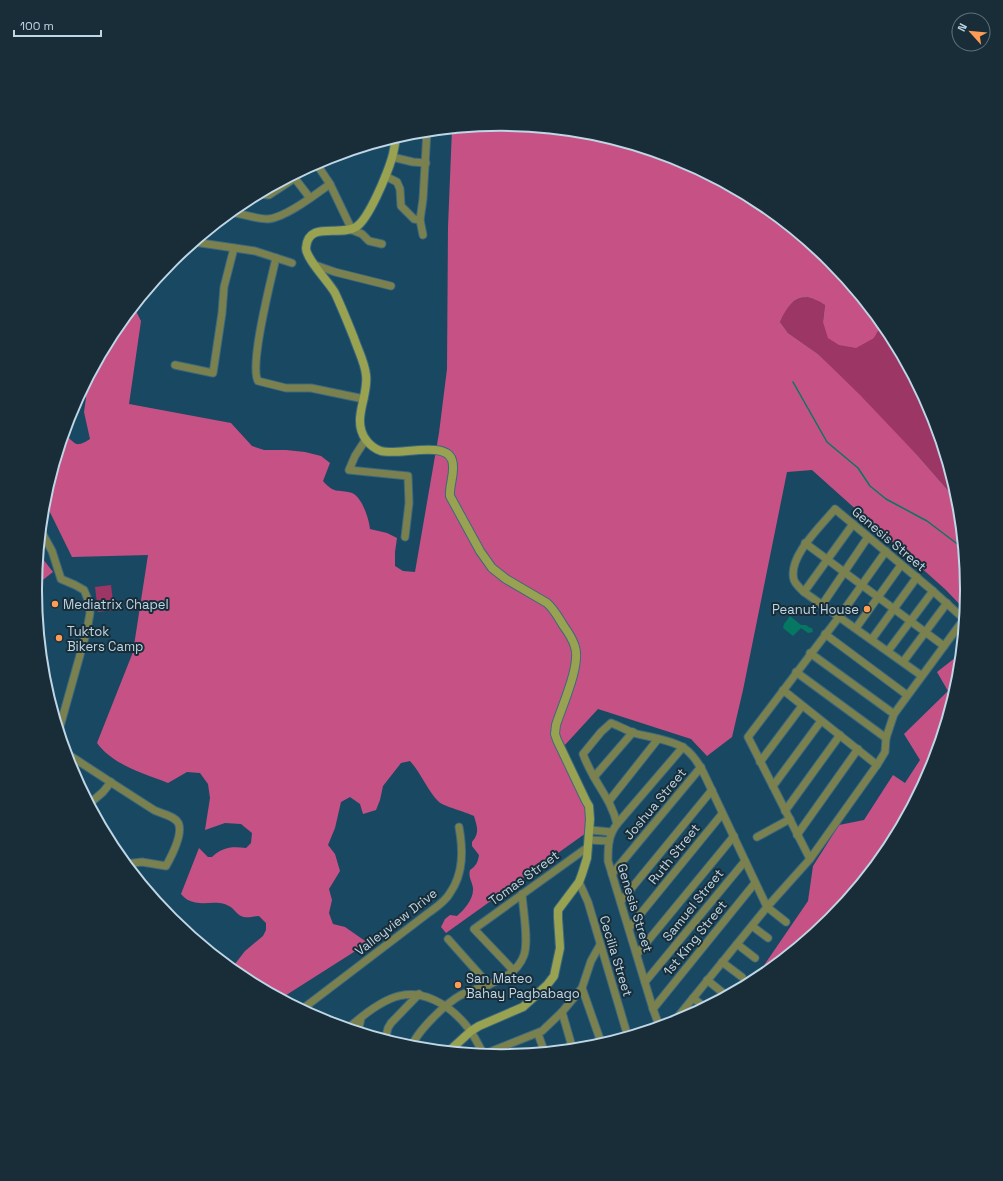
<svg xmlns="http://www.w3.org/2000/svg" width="1003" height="1181" font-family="'Space Grotesk',sans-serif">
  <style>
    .green { fill: #9c3665 }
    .forest { fill: #c65285 }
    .water { fill: #067762 }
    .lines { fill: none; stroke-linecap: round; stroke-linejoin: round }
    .stream { stroke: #067762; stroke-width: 1.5 }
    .street-casing { stroke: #3d687f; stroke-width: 9 }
    .secondary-casing { stroke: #3d687f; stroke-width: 10 }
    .street { stroke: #7a814f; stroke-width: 7 }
    .secondary { stroke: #98a250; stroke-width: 8 }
    .poi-dot { fill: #fd9c55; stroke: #192d38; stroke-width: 1.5 }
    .labels { text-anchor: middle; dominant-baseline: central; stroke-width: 4; stroke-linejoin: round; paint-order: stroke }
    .street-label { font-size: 13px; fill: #bed6e5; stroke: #192d38 }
    .poi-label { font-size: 13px; fill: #bed6e5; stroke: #192d38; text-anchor: start }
    .rim { fill: none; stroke: #bed6e5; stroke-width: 2 }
  </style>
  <rect width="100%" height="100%" fill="#194962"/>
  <!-- green -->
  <g class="green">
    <path d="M805 297 816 299 825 305 823 322 874 338 881 326 884 325 890 332 933 412 959 503 918 456 818 354 788 333 780 322C785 310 791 299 805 297Z"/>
    <path d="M111 585 114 610 98 612 95 587Z"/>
  </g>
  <!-- forest -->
  <g class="forest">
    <path d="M502 124 593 133 680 160 761 203 832 261 884 325 881 326 874 338 856 348 839 345 828 338 823 322 825 305C802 289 790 299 780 322L788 333 818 354 860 395 918 456 959 503 968 591 966 611 946 590 812 470 787 472 743 690 732 737 707 756 691 739 598 709 564 746 558 749 587 811 586 833 446 933 441 927 445 919 450 915 457 916C464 910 474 899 473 888 472 881 468 877 470 870 476 866 478 862 479 855L472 846V842C480 832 477 827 474 816 466 812 443 806 439 802 429 793 421 773 410 761L401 763 383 786 380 800 376 810 363 814 360 804 350 797 341 802 335 828 328 845 335 854 340 871 329 889 332 900 329 913 333 924 345 927 368 943 280 999 242 978 231 969 245 951 263 936 266 930V923L259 916C254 916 249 918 244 917 237 916 235 909 229 906 216 899 201 907 188 900 186 899 183 896 181 894L199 848 208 857H212C222 847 232 846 246 848L251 843 252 833 241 824 225 823 205 830 210 798 208 784 200 773 187 772 168 783C143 773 113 765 97 743L133 652 148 555 72 557 44 500 64 435C76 441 73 450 90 439L84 412 86 398 83 389 114 331 134 307 141 321 129 404 231 423 252 446 264 450H286L305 452 321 456 330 463 323 481C334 494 337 489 352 493 362 497 369 519 370 529L387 533 397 538 395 552V566L403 571 415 572 439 433 447 369 448 227 452 129Z"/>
    <path d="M39 554 53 572 35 586Z"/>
    <path d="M963 644 959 682 932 769 889 850 831 921 760 979 752 983 808 901 813 866 839 825 864 820 893 775 905 783 920 760 904 734 948 691 937 672 960 654Z"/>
  </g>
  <!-- water -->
  <path class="water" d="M790 616 801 625H806L810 628H812L813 632 808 633 801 628 793 636 783 628 784 624Z"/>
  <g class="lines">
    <!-- stream -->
    <path class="stream" d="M793 382 827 442 858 468 870 486 886 499 927 521 964 549"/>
    <defs>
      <g id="street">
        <path d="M392 157 413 162 426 163"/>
        <path d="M316 163 330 184 352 230 362 234 369 241 382 244"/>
        <path d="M293 176 310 198"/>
        <path d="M385 176 397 182 400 189 401 206 414 219 420 220"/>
        <path d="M258 194 269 195 295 178"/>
        <path d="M231 212C242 214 256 219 268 219 285 218 316 194 330 184"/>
        <path d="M423 235 420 220 423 199 427 131"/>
        <path d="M194 242 255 251 292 263"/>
        <path d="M276 258C271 280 249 365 258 381L286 388H311L364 399"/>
        <path d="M315 265 335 272 391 286"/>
        <path d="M175 365 213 373 222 313 224 287 234 248"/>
        <path d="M366 439 355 456 349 470 408 476 409 503 405 537"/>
        <path d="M41 531 52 551 61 579 75 585 84 590 89 602 90 613 87 630 59 730"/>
        <path d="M805 543 944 646"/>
        <path d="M804 592 853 524"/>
        <path d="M822 605 868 537"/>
        <path d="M856 628 901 565"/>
        <path d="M825 634 907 695"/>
        <path d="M872 639 917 577"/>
        <path d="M888 651 933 591"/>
        <path d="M810 653 894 714"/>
        <path d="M903 662 947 603"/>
        <path d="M796 672 886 738"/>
        <path d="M783 690 877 765"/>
        <path d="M66 753C95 772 124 791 154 810 161 814 177 816 179 825 182 836 171 857 166 866L142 862 125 864"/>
        <path d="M760 762 802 706"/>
        <path d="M594 777 633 732"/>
        <path d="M773 786 821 721"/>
        <path d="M609 801 658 739"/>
        <path d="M89 804 103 792 111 782"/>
        <path d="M785 811 840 735"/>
        <path d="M617 824C613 806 603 793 594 777 590 770 586 762 583 754L601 732 611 723C619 726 626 730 634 733 648 737 672 740 684 748 694 755 701 767 706 778L767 907 786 922"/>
        <path d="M590 830 611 832"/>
        <path d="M797 835 858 749"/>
        <path d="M757 837 790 819"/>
        <path d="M589 840 609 841"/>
        <path d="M810 859 748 737 839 617 886 551"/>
        <path d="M612 874 701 767"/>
        <path d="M579 882 588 902 628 1037"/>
        <path d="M621 901 712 790"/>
        <path d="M752 926 768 938"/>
        <path d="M629 928 722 814"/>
        <path d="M448 939 489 985"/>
        <path d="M737 944 755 958"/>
        <path d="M637 954 734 836"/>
        <path d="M722 962 742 977"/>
        <path d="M513 970 474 929 588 847"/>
        <path d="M707 980 727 996"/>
        <path d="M645 982 745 861"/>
        <path d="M582 988 602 1045"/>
        <path d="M693 998 706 1008"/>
        <path d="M653 1009 755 883"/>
        <path d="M301 1010 427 914C435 908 445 902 450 893 464 873 463 849 459 827"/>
        <path d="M562 1012 573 1050"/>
        <path d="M672 1024 767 907 810 859 877 765 885 752 886 738 894 714 964 619 933 591 835 509C822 525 787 557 794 580 796 585 800 588 804 592L922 676"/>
        <path d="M660 1028 653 1009 608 861C608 846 608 836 617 824L683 747"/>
        <path d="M347 1029C360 1018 374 1006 390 999 420 986 450 1004 469 1029 475 1037 479 1046 484 1055"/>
        <path d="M358 1032 361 1018"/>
        <path d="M538 1034 545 1053"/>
        <path d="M385 1040 388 1028 391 1023 419 994"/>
        <path d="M411 1048C416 1032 446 1003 461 995 482 985 515 981 524 955 529 941 523 910 522 894"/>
        <path d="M482 1055 542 1031 562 1012 582 988 591 961 600 945"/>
      </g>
      <path id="secondary" d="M396 137C395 144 394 151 392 158 387 174 369 219 356 227 340 237 308 220 306 248 306 259 329 282 335 293 342 308 348 323 354 338 358 350 365 363 366 375 369 397 351 419 366 440 370 445 375 449 381 451 397 456 446 440 452 460 456 472 449 484 450 496L480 551 492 568 506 579 547 603C554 609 558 617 563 625 568 632 573 639 575 647 581 665 562 706 556 725L555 734 557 740 586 801 589 806 590 819 587 858 582 874 579 882 558 910V918L560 948 554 976 547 985 523 1007 479 1026 471 1031 448 1052"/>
    </defs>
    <!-- street casing -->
    <use href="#street" class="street-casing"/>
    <!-- secondary casing -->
    <use href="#secondary" class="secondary-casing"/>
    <!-- street -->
    <use href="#street" class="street"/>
    <!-- secondary -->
    <use href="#secondary" class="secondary"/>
  </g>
  <!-- markers -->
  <g class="poi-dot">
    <circle cx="55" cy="604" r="4"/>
    <circle cx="867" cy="609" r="4"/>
    <circle cx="59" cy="638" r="4"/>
    <circle cx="458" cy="985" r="4"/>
  </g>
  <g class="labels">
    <!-- street labels -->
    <g class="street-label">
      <text transform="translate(889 539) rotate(40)">Genesis Street</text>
      <text transform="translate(655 804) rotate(-50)">Joshua Street</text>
      <text transform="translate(674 854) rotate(-51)">Ruth Street</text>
      <text transform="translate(524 878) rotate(-36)">Tomas Street</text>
      <text transform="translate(693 905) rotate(-51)">Samuel Street</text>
      <text transform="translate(635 908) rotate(73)">Genesis Street</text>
      <text transform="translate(396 922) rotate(-38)">Valleyview Drive</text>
      <text transform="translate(695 938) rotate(-51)">1st King Street</text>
      <text transform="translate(616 956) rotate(73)">Cecilia Street</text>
    </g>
    <!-- poi labels -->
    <g class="poi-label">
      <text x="63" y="604">Mediatrix Chapel</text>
      <text x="859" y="609" text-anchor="end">Peanut House</text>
      <text x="67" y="631">Tuktok<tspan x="67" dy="15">Bikers Camp</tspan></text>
      <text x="466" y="978">San Mateo<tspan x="466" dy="15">Bahay Pagbabago</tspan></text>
    </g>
  </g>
  <!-- crop -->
  <path d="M0 0H1003V1181H0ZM42 590a459 459 0 1 1 918 0a459 459 0 1 1-918 0Z" fill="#192d38" fill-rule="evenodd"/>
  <path class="rim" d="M42 590a459 459 0 1 1 918 0a459 459 0 1 1-918 0Z"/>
  <!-- north arrow -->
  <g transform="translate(971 32) rotate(297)"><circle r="19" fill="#192d38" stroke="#5b717d"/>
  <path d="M0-3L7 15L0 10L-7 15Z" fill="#fd9c55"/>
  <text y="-6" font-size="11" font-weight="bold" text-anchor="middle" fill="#bed6e5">N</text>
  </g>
  <!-- scale -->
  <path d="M14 30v6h87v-6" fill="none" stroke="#bed6e5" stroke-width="2"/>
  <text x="20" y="30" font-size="12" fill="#bed6e5" stroke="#192d38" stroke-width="3" paint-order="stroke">100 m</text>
</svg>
